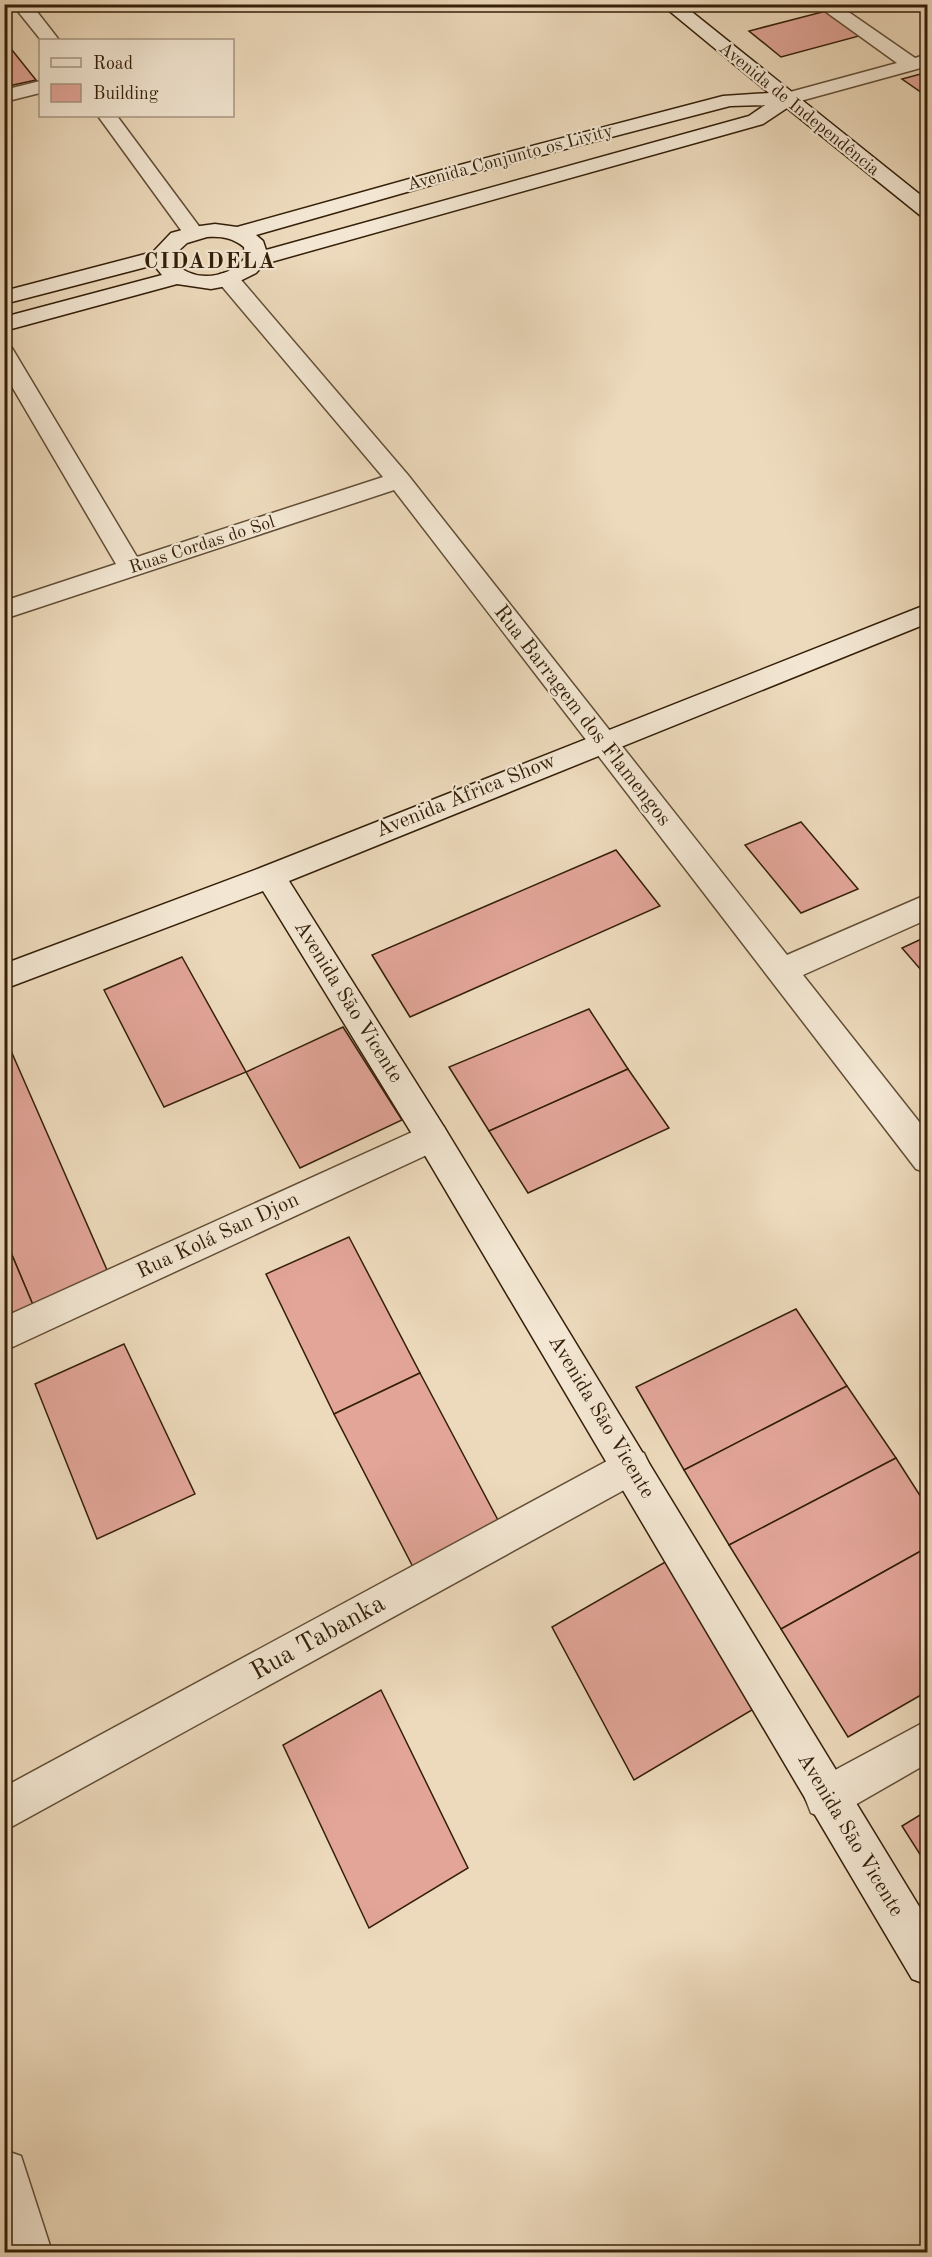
<svg xmlns="http://www.w3.org/2000/svg" width="932" height="2257" font-family="'Old Standard TT',serif">
  <style>
    .building { fill: #e2a598; stroke: #341f09; stroke-width: 1.5 }
    .lines { fill: none; stroke-linecap: round; stroke-linejoin: round }
    .street-casing { stroke: #624e36; stroke-width: 3 }
    .secondary-casing { stroke: #341f09; stroke-width: 3 }
    .street { fill: #f3e7d3; fill-rule: evenodd }
    .secondary { fill: #f3e7d3; fill-rule: evenodd }
    .labels { text-anchor: middle; dominant-baseline: central; stroke-width: 4.5; stroke-linejoin: round; paint-order: stroke }
    .far-street-label { font-size: 18px; fill: #341f09; stroke: #f3e7d3 }
    .street-label { font-size: 21px; fill: #341f09; stroke: #f3e7d3 }
    .far-district-label { font-size: 22px; font-weight: bold; letter-spacing: 1.5px; fill: #341f09; stroke: #f3e7d3 }
    .near-street-label { font-size: 26px; fill: #341f09; stroke: #f3e7d3 }
  </style>
  <rect width="100%" height="100%" fill="#eddabc"/>
  <filter id="stains"><feTurbulence type="fractalNoise" baseFrequency=".00333" numOctaves="4"/><feColorMatrix values="0 0 0 0 .2 0 0 0 0 .09 0 0 0 0 .02 0 0 0 .5 -.17"/></filter>
  <radialGradient id="worn" r=".72"><stop offset=".6" stop-color="#630" stop-opacity="0"/><stop offset="1" stop-color="#630" stop-opacity=".3"/></radialGradient>
  <!-- building -->
  <g class="building">
    <path d="M826 11 859 36 781 57 749 31Z"/>
    <path d="M4 40 36 80 4 87Z"/>
    <path d="M928 72V97L902 79Z"/>
    <path d="M801 822 858 889 801 913 745 845Z"/>
    <path d="M616 850 660 906 410 1017 372 955Z"/>
    <path d="M928 936V978L902 948Z"/>
    <path d="M182 957 246 1072 164 1107 104 990Z"/>
    <path d="M589 1009 628 1069 489 1131 449 1067Z"/>
    <path d="M343 1027 402 1120 300 1168 246 1072Z"/>
    <path d="M8 1044 107 1270 33 1305 4 1236V1046Z"/>
    <path d="M628 1069 669 1128 528 1193 489 1131Z"/>
    <path d="M4 1236 33 1305 4 1317Z"/>
    <path d="M349 1237 420 1373 334 1414 266 1274Z"/>
    <path d="M796 1309 847 1386 684 1470 636 1387Z"/>
    <path d="M124 1344 195 1494 97 1539 35 1384Z"/>
    <path d="M420 1373 499 1522 413 1567 334 1414Z"/>
    <path d="M847 1386 896 1458 729 1545 684 1470Z"/>
    <path d="M896 1458 928 1508V1547L781 1629 729 1545Z"/>
    <path d="M928 1547V1691L848 1737 781 1629Z"/>
    <path d="M667 1561 757 1707 634 1780 552 1627Z"/>
    <path d="M381 1690 468 1868 369 1928 283 1745Z"/>
    <path d="M928 1810V1867L902 1826Z"/>
  </g>
  <g class="lines">
    <defs>
      <g id="street">
        <path d="M12 4H31L59 40H41Z"/>
        <path d="M815 4H837L915 58 928 54V66L793 103H779L776 99 779 95 897 63Z"/>
        <path d="M40 81V93L4 102V90Z"/>
        <path d="M98 116H117L204 233 200 237 193 239 186 237Z"/>
        <path d="M228 272 236 274 408 475 787 955 928 894V919L803 975 928 1133V1173L916 1169 394 490 4 619V601L116 564 4 373V346L12 348 15 353 137 557 383 477 220 284 217 279 220 274Z"/>
        <path d="M432 1123 444 1127 449 1137 444 1147 4 1351V1317Z"/>
        <path d="M631 1448 644 1453 650 1466 644 1479 4 1831V1787Z"/>
        <path d="M928 1720V1763L841 1813 826 1819 811 1813 805 1798 811 1783Z"/>
        <path d="M4 2150 21 2156 52 2252H4Z"/>
      </g>
      <g id="secondary">
        <path d="M661 4H682L928 201V218L921 216 787 108 763 124 264 264 256 273 232 285 211 289 177 284 4 331V317L162 275 154 265 4 304V291L153 252 171 233 193 227 215 224 237 227 456 166 723 96 769 93ZM765 105 749 116 266 250 263 241 256 235 470 174 730 106ZM207 237C222 236 233 238 244 247L245 258C228 279 194 283 175 263V254L187 243Z"/>
        <path d="M928 604V623L289 881 444 1127 928 1921V1985L912 1979 420 1147 263 891 4 989V964L260 868Z"/>
      </g>
    </defs>
    <!-- street casing -->
    <use href="#street" class="street-casing"/>
    <!-- secondary casing -->
    <use href="#secondary" class="secondary-casing"/>
    <!-- street -->
    <use href="#street" class="street"/>
    <!-- secondary -->
    <use href="#secondary" class="secondary"/>
  </g>
  <g class="labels">
    <!-- far-street labels -->
    <g class="far-street-label">
      <text transform="translate(799 109) rotate(39)">Avenida de Independência</text>
      <text transform="translate(510 158) rotate(-15)">Avenida Conjunto os Livity</text>
      <text transform="translate(202 545) rotate(-18)">Ruas Cordas do Sol</text>
    </g>
    <!-- street labels -->
    <g class="street-label">
      <text transform="translate(582 716) rotate(52)">Rua Barragem dos Flamengos</text>
      <text transform="translate(466 796) rotate(-22)">Avenida África Show</text>
      <text transform="translate(348 1002) rotate(58)">Avenida São Vicente</text>
      <text transform="translate(218 1236) rotate(-25)">Rua Kolá San Djon</text>
      <text transform="translate(601 1417) rotate(59)">Avenida São Vicente</text>
      <text transform="translate(850 1835) rotate(59)">Avenida São Vicente</text>
    </g>
    <!-- far-district labels -->
    <g class="far-district-label">
      <text x="210" y="262">CIDADELA</text>
    </g>
    <!-- near-street labels -->
    <g class="near-street-label">
      <text transform="translate(318 1638) rotate(-29)">Rua Tabanka</text>
    </g>
  </g>
  <!-- margin -->
  <rect width="932" height="2257" fill="none" stroke="#eddabc" stroke-width="24"/>
  <rect x="6" y="6" width="920" height="2245" fill="none" stroke="#341f09" stroke-width="3"/>
  <rect x="12" y="12" width="908" height="2233" fill="none" stroke="#341f09" stroke-width="1.5"/>
  <!-- legend -->
  <rect x="39" y="39" width="195" height="78" fill="#f3e7d3" stroke="#a79782" stroke-width="1.5"/>
  <rect x="51" y="58" width="30" height="9" fill="#f3e7d3" stroke="#a79782" stroke-width="1.5"/>
  <text x="93" y="69" font-size="18" fill="#341f09">Road</text>
  <rect x="51" y="84" width="30" height="18" fill="#e2a598" stroke="#a79782" stroke-width="1.5"/>
  <text x="93" y="99" font-size="18" fill="#341f09">Building</text>
  <rect width="100%" height="100%" filter="url(#stains)"/>
  <rect width="100%" height="100%" fill="url(#worn)"/>
</svg>
